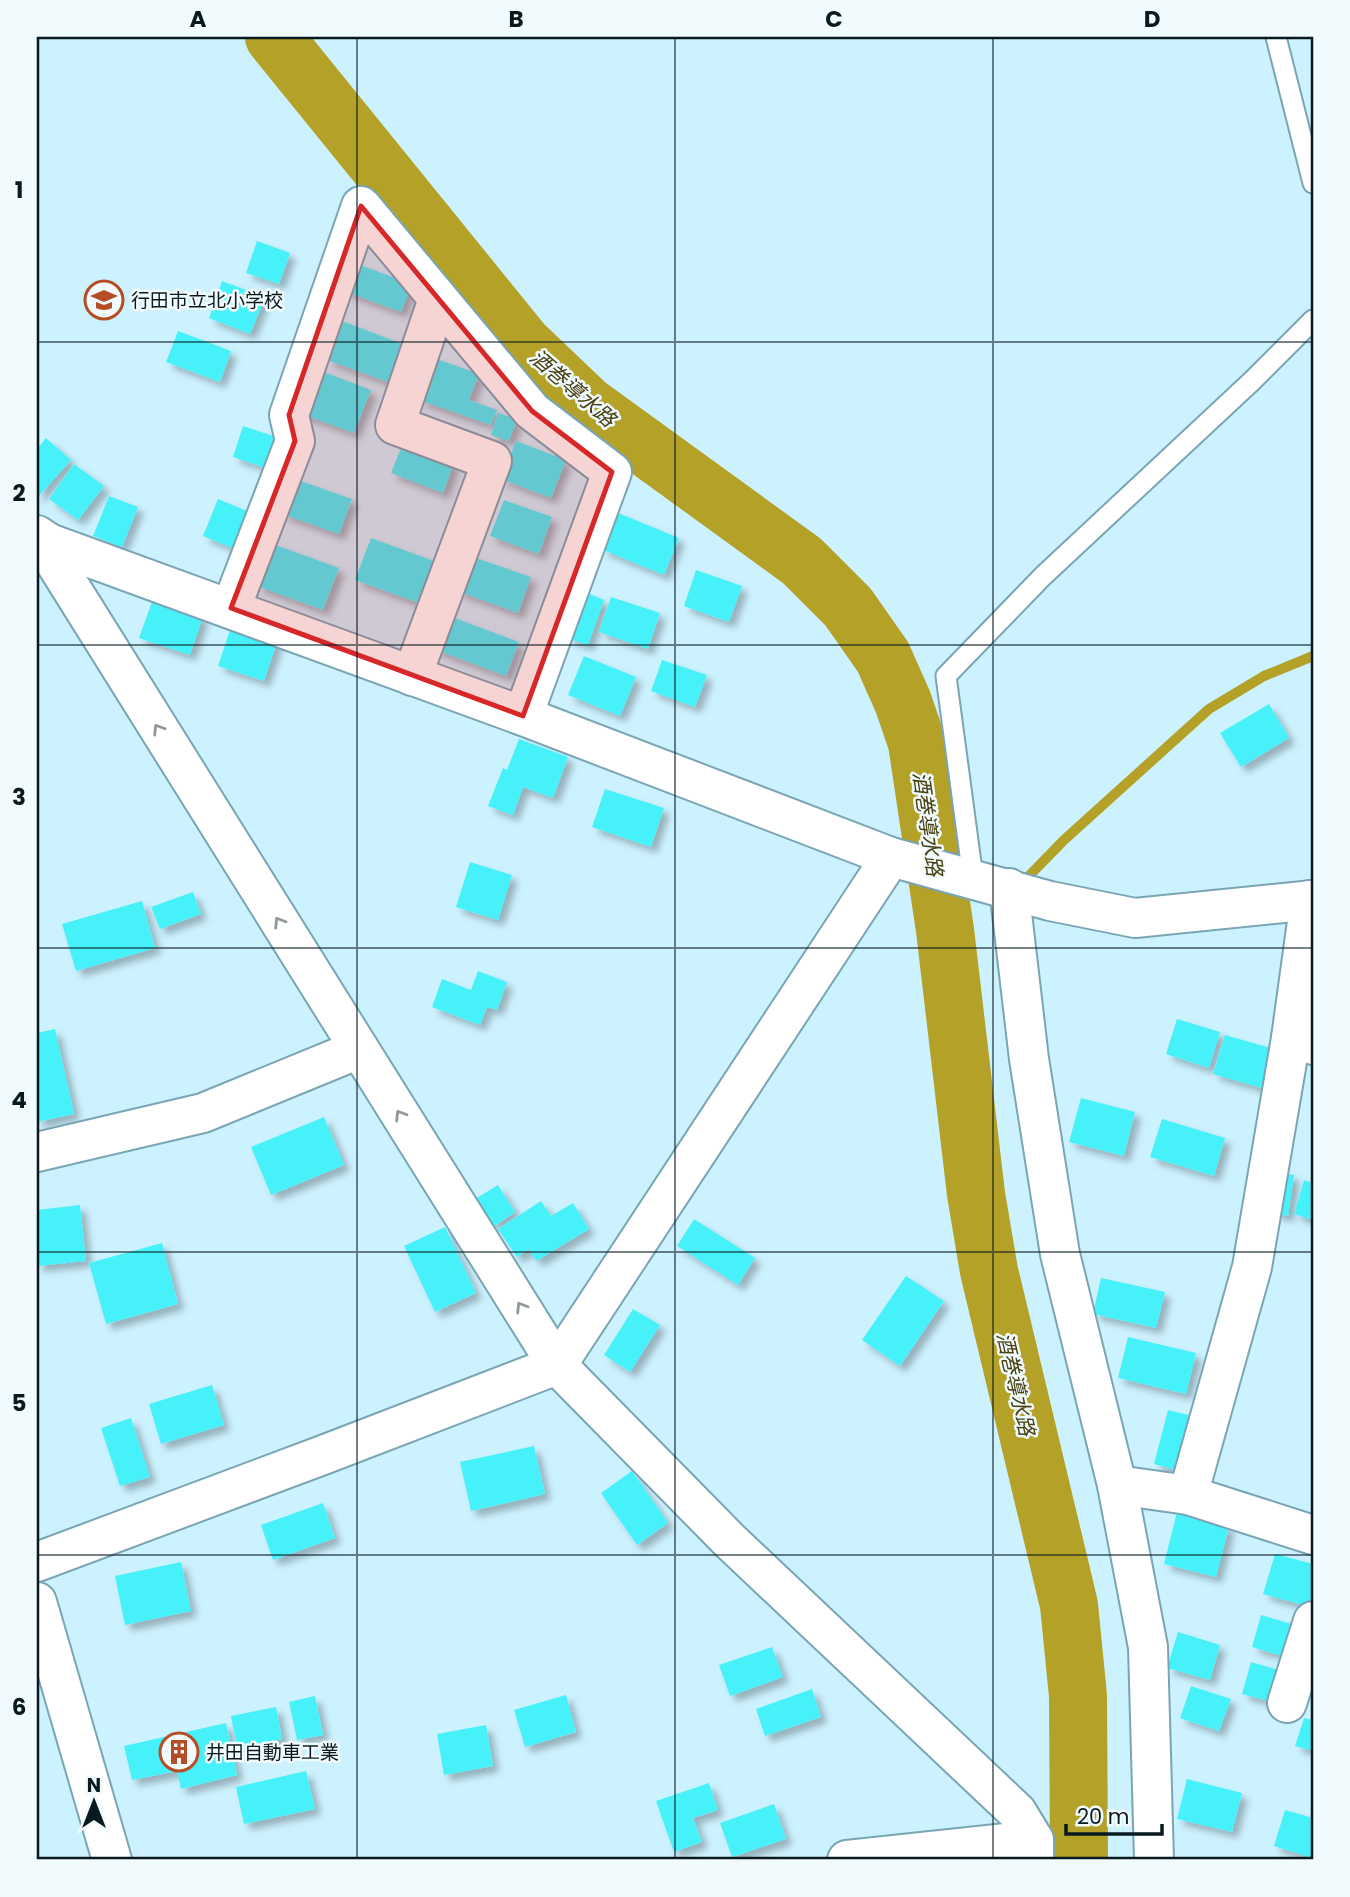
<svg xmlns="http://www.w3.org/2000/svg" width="1350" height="1897" font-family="Poppins,'Noto Sans JP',sans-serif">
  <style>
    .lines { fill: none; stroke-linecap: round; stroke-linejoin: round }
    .stream { stroke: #b3a128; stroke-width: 10 }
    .river { stroke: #b3a128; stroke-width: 58 }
    .building { fill: #47f1fa; filter: url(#shadow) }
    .service-casing { stroke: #79a5b4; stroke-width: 23 }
    .minor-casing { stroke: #79a5b4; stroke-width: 42 }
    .tertiary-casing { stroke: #79a5b4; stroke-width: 42 }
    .service { stroke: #fff; stroke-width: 19 }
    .minor { stroke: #fff; stroke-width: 38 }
    .tertiary { stroke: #fff; stroke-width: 38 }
    .oneway { stroke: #90989b }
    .marked { fill: #d62828; fill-opacity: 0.2; stroke: #d62828; stroke-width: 5; stroke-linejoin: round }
    .grid { fill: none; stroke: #081a20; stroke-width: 2; stroke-opacity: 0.55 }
    .labels { text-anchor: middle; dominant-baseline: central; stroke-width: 5; stroke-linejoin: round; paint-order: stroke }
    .poi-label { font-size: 19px; fill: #081a20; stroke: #f1fafd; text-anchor: start }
    .water-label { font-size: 21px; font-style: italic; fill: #494112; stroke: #f1fafd }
    .neatline { fill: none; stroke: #081a20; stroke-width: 2.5 }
    .grid-label { font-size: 23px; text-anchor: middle; font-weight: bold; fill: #081a20 }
  </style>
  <defs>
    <filter id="shadow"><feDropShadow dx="6" dy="6" stdDeviation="3.5" flood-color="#0004"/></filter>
  </defs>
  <rect width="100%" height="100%" fill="#cdf2ff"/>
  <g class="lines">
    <!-- stream -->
    <path class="stream" d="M1033 880 1027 878 1064 840 1209 709 1264 676 1313 656"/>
    <!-- river -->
    <path class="river" d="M274 37 523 344 587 405 802 561 848 607 883 657 903 702 917 743 945 930 976 1194 989 1271 1069 1605 1078 1696 1079 1860"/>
  </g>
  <!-- building -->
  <g class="building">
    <path d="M257 241 290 253 279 284 246 273Z"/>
    <path d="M354 263 412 284 401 312 344 291Z"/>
    <path d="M222 281 265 297 250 334 209 318Z"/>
    <path d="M342 321 405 345 391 383 327 360Z"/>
    <path d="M178 331 231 351 220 382 166 362Z"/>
    <path d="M434 358 479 374 469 400 497 410 491 425 419 400Z"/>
    <path d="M316 369 371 390 354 433 299 413Z"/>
    <path d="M498 413 517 419 509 441 491 435Z"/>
    <path d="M243 426 282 439 272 470 233 457Z"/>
    <path d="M46 438 71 460 37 498V449Z"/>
    <path d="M516 441 566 460 551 498 501 479Z"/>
    <path d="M403 443 454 463 443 493 391 473Z"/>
    <path d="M74 464 104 486 78 520 49 499Z"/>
    <path d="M295 479 352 499 339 534 282 514Z"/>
    <path d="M109 496 138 507 122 547 93 536Z"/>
    <path d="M218 499 254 514 240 551 203 536Z"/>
    <path d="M504 500 552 517 539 554 490 536Z"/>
    <path d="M616 512 679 538 664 575 601 549Z"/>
    <path d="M371 538 434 561 419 603 355 580Z"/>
    <path d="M273 544 339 568 323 610 257 586Z"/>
    <path d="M470 556 531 577 518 613 457 591Z"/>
    <path d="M696 570 742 586 729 622 684 606Z"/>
    <path d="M585 592 604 600 588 645 567 638Z"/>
    <path d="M611 597 660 613 648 649 599 632Z"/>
    <path d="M153 599 203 616 190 655 139 638Z"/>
    <path d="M447 615 519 642 506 676 434 649Z"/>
    <path d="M232 624 278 639 264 681 218 666Z"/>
    <path d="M584 656 636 677 620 716 568 695Z"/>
    <path d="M662 660 707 675 695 707 651 691Z"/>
    <path d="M1269 704 1289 738 1241 767 1220 733Z"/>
    <path d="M519 739 568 757 553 798 523 787 513 815 488 806 503 768 507 770Z"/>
    <path d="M605 789 664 808 651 847 592 827Z"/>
    <path d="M470 862 512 875 498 920 456 907Z"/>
    <path d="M193 892 201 914 160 929 151 907Z"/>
    <path d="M142 901 155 948 76 971 62 924Z"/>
    <path d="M478 971 507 982 497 1010 487 1007 480 1025 432 1007 442 979 471 990Z"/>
    <path d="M1177 1019 1220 1032 1209 1068 1166 1054Z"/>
    <path d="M55 1029 74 1114 37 1122V1033Z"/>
    <path d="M1225 1035 1274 1049 1262 1088 1213 1074Z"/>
    <path d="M1081 1098 1135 1112 1124 1156 1069 1142Z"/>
    <path d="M324 1117 344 1165 271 1195 251 1147Z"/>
    <path d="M1162 1119 1225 1138 1214 1176 1150 1157Z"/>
    <path d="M1280 1172 1294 1175 1288 1216 1273 1213Z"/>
    <path d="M1304 1180 1313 1183V1220L1294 1214Z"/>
    <path d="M498 1185 515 1212 493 1227 475 1199Z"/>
    <path d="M541 1201 551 1216 573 1203 589 1229 536 1261 529 1249 517 1257 498 1229Z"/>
    <path d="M80 1205 86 1261 37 1266V1210Z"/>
    <path d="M694 1219 755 1258 738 1285 677 1246Z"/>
    <path d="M445 1227 476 1293 435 1312 404 1246Z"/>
    <path d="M162 1243 178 1304 106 1324 89 1263Z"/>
    <path d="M906 1276 944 1301 900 1366 862 1340Z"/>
    <path d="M1101 1278 1165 1292 1156 1328 1093 1314Z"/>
    <path d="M633 1309 660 1325 630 1372 604 1355Z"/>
    <path d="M1128 1337 1196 1353 1186 1394 1118 1378Z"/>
    <path d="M212 1385 224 1425 161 1444 149 1404Z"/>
    <path d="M1168 1410 1201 1418 1187 1473 1154 1464Z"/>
    <path d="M131 1418 150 1477 120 1486 101 1428Z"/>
    <path d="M534 1446 545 1494 471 1511 460 1462Z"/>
    <path d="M632 1471 668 1523 637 1545 601 1493Z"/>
    <path d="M323 1503 335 1538 273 1560 261 1525Z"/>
    <path d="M1177 1512 1229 1526 1216 1577 1164 1564Z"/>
    <path d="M1275 1554 1313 1564V1598L1311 1607 1263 1594Z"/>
    <path d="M181 1562 191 1611 125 1625 115 1576Z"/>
    <path d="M1261 1615 1295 1625 1286 1657 1252 1647Z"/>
    <path d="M1178 1632 1220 1645 1210 1680 1167 1668Z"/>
    <path d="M772 1647 783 1677 730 1696 719 1665Z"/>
    <path d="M1251 1662 1282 1671 1273 1702 1242 1694Z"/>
    <path d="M1191 1686 1231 1699 1219 1731 1180 1718Z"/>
    <path d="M812 1689 821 1717 765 1736 756 1709Z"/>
    <path d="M566 1695 576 1732 525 1747 514 1710Z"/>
    <path d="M315 1696 323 1735 297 1740 289 1702Z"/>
    <path d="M276 1707 282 1739 237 1748 231 1716Z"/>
    <path d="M1304 1718 1313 1720V1751L1295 1746Z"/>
    <path d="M226 1723 237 1775 181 1789 177 1771 132 1780 124 1746Z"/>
    <path d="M486 1725 493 1766 444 1775 437 1734Z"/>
    <path d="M306 1771 315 1809 244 1824 236 1787Z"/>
    <path d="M1187 1779 1242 1793 1232 1832 1177 1819Z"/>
    <path d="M709 1783 718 1810 693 1818 702 1842 674 1852 656 1801Z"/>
    <path d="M774 1804 786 1839 732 1857 720 1823Z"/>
    <path d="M1285 1810 1313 1818V1858L1274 1846Z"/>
  </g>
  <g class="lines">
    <defs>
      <g id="service">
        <path d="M1276 37 1313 183"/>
        <path d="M973 878 946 676 1043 576 1252 381 1313 320"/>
      </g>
      <g id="minor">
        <path d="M37 535 49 543 523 716 891 857 1050 901 1135 918 1313 900"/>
        <path d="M49 543 56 564 557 1365 729 1540 1017 1812 1034 1840"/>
        <path d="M231 608 295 441 289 415 361 206 532 411 612 472 523 716"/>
        <path d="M412 676 492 461 395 425 438 299"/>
        <path d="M1009 888 1029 1059 1060 1254 1117 1485 1148 1647 1154 1860"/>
        <path d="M1310 900 1291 1038 1313 1045"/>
        <path d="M37 1152 203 1113 359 1049"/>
        <path d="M1117 1485 1188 1495 1313 1535"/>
        <path d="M1188 1495 1252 1267 1291 1038"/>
        <path d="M37 1562 323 1455 557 1365 891 857"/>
        <path d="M1287 1703 1313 1621"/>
        <path d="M847 1860 1034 1840V1860"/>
      </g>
      <path id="tertiary" d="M37 1602 112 1860"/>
    </defs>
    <!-- service casing -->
    <use href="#service" class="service-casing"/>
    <!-- minor casing -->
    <use href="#minor" class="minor-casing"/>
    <!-- tertiary casing -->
    <use href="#tertiary" class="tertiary-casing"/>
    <!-- service -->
    <use href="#service" class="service"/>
    <!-- minor -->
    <use href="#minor" class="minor"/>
    <!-- tertiary -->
    <use href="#tertiary" class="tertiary"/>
  </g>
  <!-- one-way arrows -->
  <defs><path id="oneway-chevron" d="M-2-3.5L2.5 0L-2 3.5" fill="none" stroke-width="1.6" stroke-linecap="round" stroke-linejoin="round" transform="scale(1.75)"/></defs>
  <g class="oneway">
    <use href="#oneway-chevron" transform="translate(158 729) rotate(-122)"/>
    <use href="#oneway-chevron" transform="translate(279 922) rotate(-122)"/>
    <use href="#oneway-chevron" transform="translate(400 1115) rotate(-122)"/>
    <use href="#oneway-chevron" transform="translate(521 1307) rotate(-122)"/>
  </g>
  <!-- marked area -->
  <path class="marked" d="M361 206 532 411 612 472 523 716 231 608 295 441 289 415Z"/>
  <!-- grid -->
  <path class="grid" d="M357 37V1860M675 37V1860M993 37V1860M37 342H1313M37 645H1313M37 948H1313M37 1252H1313M37 1555H1313"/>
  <!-- icons -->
  <defs>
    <symbol id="school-ring" viewBox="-11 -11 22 22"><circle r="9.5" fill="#f1fafd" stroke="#b54e26" stroke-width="1.5"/><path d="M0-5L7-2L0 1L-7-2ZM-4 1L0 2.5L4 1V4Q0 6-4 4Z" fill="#b54e26"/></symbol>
    <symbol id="building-ring" viewBox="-11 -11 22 22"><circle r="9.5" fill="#f1fafd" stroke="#b54e26" stroke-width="1.5"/><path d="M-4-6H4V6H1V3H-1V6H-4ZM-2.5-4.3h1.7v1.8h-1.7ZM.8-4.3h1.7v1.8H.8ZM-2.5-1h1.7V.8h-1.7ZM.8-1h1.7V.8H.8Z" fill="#b54e26"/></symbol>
  </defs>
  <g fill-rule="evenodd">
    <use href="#school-ring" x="82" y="278" width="44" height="44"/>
    <use href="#building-ring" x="157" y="1730" width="44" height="44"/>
  </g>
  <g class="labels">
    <!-- poi labels -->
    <g class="poi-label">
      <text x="131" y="300">行田市立北小学校</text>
      <text x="206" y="1752">井田自動車工業</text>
    </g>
    <!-- water labels -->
    <g class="water-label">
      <text transform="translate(573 388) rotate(41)">酒巻導水路</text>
      <text transform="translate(928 824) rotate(82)">酒巻導水路</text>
      <text transform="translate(1016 1384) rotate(77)">酒巻導水路</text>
    </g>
  </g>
  <!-- border -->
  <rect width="1350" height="1897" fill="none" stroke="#f1fafd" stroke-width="77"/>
  <!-- north arrow -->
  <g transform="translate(94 1802)" stroke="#f1fafd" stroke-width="5" paint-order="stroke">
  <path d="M0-5L12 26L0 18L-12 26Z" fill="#081a20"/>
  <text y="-10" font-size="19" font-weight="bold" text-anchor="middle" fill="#081a20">N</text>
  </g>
  <!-- scale -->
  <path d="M1066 1824v10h96v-10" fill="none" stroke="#081a20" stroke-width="3.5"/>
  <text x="1077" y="1824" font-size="21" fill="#081a20" stroke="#f1fafd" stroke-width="5" paint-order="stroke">20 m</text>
  <rect x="38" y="38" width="1274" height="1820" class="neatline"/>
  <g class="grid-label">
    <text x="198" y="27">A</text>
    <text x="516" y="27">B</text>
    <text x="834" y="27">C</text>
    <text x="1152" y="27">D</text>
    <text x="19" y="198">1</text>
    <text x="19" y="501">2</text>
    <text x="19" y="805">3</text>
    <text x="19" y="1108">4</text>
    <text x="19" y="1411">5</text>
    <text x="19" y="1715">6</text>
  </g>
</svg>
